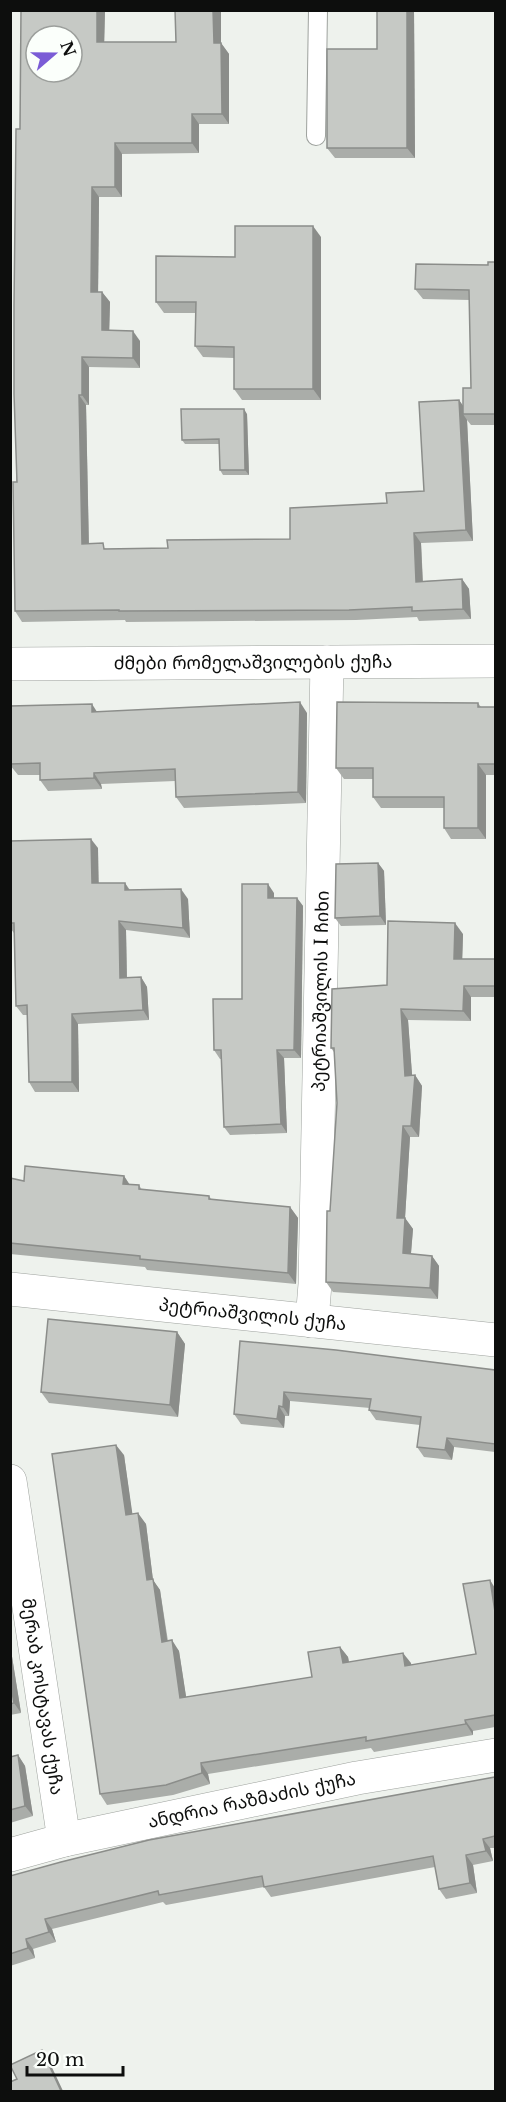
<svg xmlns="http://www.w3.org/2000/svg" width="506" height="2102" font-family="'Libre Baskerville','Noto Sans Georgian',serif">
  <style>
    .lines { fill: none; stroke-linecap: round; stroke-linejoin: round }
    .service-casing { stroke: #9ea29e; stroke-width: 20 }
    .minor-casing { stroke: #9ea29e; stroke-width: 34 }
    .tertiary-casing { stroke: #9ea29e; stroke-width: 34 }
    .service { stroke: #fff; stroke-width: 18 }
    .minor { stroke: #fff; stroke-width: 33 }
    .tertiary { stroke: #fff; stroke-width: 33 }
    .wall { fill: #aaada9 }
    .shaded-wall { fill: #8b8d8a }
    .building { fill: #c6c9c5; stroke: #8b8d8a; stroke-width: 1.5; fill-rule: evenodd }
    .labels { text-anchor: middle; dominant-baseline: central; stroke-width: 4.5; stroke-linejoin: round; paint-order: stroke }
    .street-label { font-size: 18px; fill: #0d0e0d; stroke: #fbfffb }
  </style>
  <rect width="100%" height="100%" fill="#eef2ed"/>
  <g class="lines">
    <defs>
      <path id="service" d="M316 136 318 10"/>
      <g id="minor">
        <path id="s1" d="M10 1289 496 1340"/>
        <path id="s2" d="M312 1321 315 1284 327 662"/>
        <path id="s3" d="M10 1481 64 1840"/>
      </g>
      <g id="tertiary">
        <path id="s4" d="M10 664 496 661"/>
        <path id="s5" d="M10 1855 64 1840 357 1778 496 1755"/>
      </g>
    </defs>
    <!-- service casing -->
    <use href="#service" class="service-casing"/>
    <!-- minor casing -->
    <use href="#minor" class="minor-casing"/>
    <!-- tertiary casing -->
    <use href="#tertiary" class="tertiary-casing"/>
    <!-- service -->
    <use href="#service" class="service"/>
    <!-- minor -->
    <use href="#minor" class="minor"/>
    <!-- tertiary -->
    <use href="#tertiary" class="tertiary"/>
  </g>
  <!-- wall -->
  <g class="wall">
    <path d="M21 10H105L104 42H176L175 10H221V43L229 54V124H199V153L122 154V197H99L98 292H102L110 302 109 330 140 341V368L89 367V405H86L89 544 107 549 168 548 290 539 387 503 424 491 459 400 463 406 471 388 470 300 423 299 415 289 495 262V425H471L467 420 473 541 421 543 423 581 462 579 469 589 471 619 419 621 417 617 356 620 126 622 125 620 22 622 15 611Z"/>
    <path d="M350 10H428L414 11 415 158H335L327 148 377 49V12Z"/>
    <path d="M321 237V400H242L234 389V358L203 357 195 346 196 313H164L156 302 235 257Z"/>
    <path d="M247 414 249 475H223L220 470 219 444H185L182 440Z"/>
    <path d="M478 703 481 707H495V775H486V839H451L444 828V808H381L373 797V779H344L336 768Z"/>
    <path d="M97 712 307 713 306 803 184 808 176 797 175 781 101 784 102 789 48 791 40 780V775H18L10 765Z"/>
    <path d="M10 841 98 848V883H125L130 890 188 899 190 938 126 930 127 978 141 977 147 987 149 1020 78 1024 79 1092H35L29 1082 27 1015H23L16 1006 14 933 10 928Z"/>
    <path d="M378 863 384 871 386 925 341 926 335 918Z"/>
    <path d="M274 893V898H297L303 906 301 1058H284L287 1133 230 1135 224 1127 221 1059H220L214 1050 242 999Z"/>
    <path d="M463 934 462 959H495V997H471V1021L408 1020 412 1076 415 1075 422 1086 419 1137H410L405 1218 413 1229 411 1254 432 1256 439 1266 438 1299 333 1292 326 1282 337 1103 334 1052 331 1048 387 985Z"/>
    <path d="M124 1176 130 1185H139L142 1190 209 1196 212 1200 290 1207 298 1218 296 1284 147 1270 145 1267 10 1254V1178L24 1181Z"/>
    <path d="M177 1332 185 1344 178 1417 49 1403 41 1392Z"/>
    <path d="M240 1341 495 1370V1452L454 1447 452 1460 424 1457 417 1447 420 1425 376 1420 369 1410 370 1408 290 1401 289 1416H285L284 1428 241 1424 234 1414Z"/>
    <path d="M124 1455 132 1514 146 1524 153 1580 160 1590 168 1641 179 1651 186 1697 312 1677 340 1647 348 1657 349 1662 411 1663V1665L476 1654 495 1588V1727L473 1731V1735L374 1752 371 1748 208 1774 210 1784 173 1795 107 1805 100 1794Z"/>
    <path d="M10 1644 21 1713 10 1715Z"/>
    <path d="M18 1755 25 1766 33 1816 10 1823V1757Z"/>
    <path d="M495 1777V1848H490L493 1861 473 1865 477 1893 446 1899 439 1889 435 1867 271 1897 264 1887 166 1905 163 1902 52 1929 56 1942 33 1949 35 1958 10 1966V1876Z"/>
  </g>
  <!-- shaded-wall -->
  <g class="shaded-wall">
    <path d="M97 10H105L104 52 97 42Z"/>
    <path d="M213 10H221V54L214 43Z"/>
    <path d="M407 10H414L415 158 407 148Z"/>
    <path d="M221 43 229 54V124L222 114Z"/>
    <path d="M192 114 199 124V153L192 143Z"/>
    <path d="M115 143 122 154V197L115 187Z"/>
    <path d="M92 187 99 197 98 302 91 292Z"/>
    <path d="M313 226 321 237V400L313 389Z"/>
    <path d="M102 292 110 302 109 341 102 330Z"/>
    <path d="M133 331 140 341V368L133 358Z"/>
    <path d="M82 357 89 367V405L82 395Z"/>
    <path d="M79 395 86 405 89 554 82 544Z"/>
    <path d="M459 400 466 410 463 414 467 420 473 541 466 530Z"/>
    <path d="M244 409 247 414 249 475 245 470Z"/>
    <path d="M414 533 421 543 423 592 416 582Z"/>
    <path d="M462 579 469 589 471 619 463 609Z"/>
    <path d="M300 702 307 713 306 803 298 792Z"/>
    <path d="M92 704 99 715 92 712Z"/>
    <path d="M478 764 486 775V839L478 828Z"/>
    <path d="M94 773 101 784 102 789 94 778Z"/>
    <path d="M91 839 98 848 99 893 92 883Z"/>
    <path d="M378 863 384 871 386 925 380 916Z"/>
    <path d="M125 883 131 893 125 890Z"/>
    <path d="M268 884 274 893V907L268 898Z"/>
    <path d="M181 889 188 899 190 938 183 928Z"/>
    <path d="M297 898 303 906 301 1058 294 1050Z"/>
    <path d="M119 921 126 930 127 988 120 978Z"/>
    <path d="M455 923 463 934 462 969 454 959Z"/>
    <path d="M141 977 147 987 149 1020 143 1010Z"/>
    <path d="M464 986 471 997V1021L463 1011Z"/>
    <path d="M401 1009 408 1020 413 1087 405 1076Z"/>
    <path d="M72 1014 78 1024 79 1092 72 1082Z"/>
    <path d="M277 1050 284 1058 287 1133 281 1124Z"/>
    <path d="M415 1075 422 1086 419 1137 411 1126Z"/>
    <path d="M403 1126 410 1137 405 1218 413 1229 410 1264 403 1253 397 1218Z"/>
    <path d="M124 1176 131 1187 123 1184Z"/>
    <path d="M290 1207 298 1218 296 1284 288 1273Z"/>
    <path d="M432 1256 439 1266 438 1299 430 1288Z"/>
    <path d="M177 1332 185 1344 178 1417 170 1405Z"/>
    <path d="M284 1392 290 1401 289 1416 283 1407Z"/>
    <path d="M279 1406 285 1416 284 1428 277 1419Z"/>
    <path d="M447 1438 454 1447 452 1460 445 1450Z"/>
    <path d="M116 1445 124 1455 134 1525 126 1515Z"/>
    <path d="M138 1513 146 1524 153 1580 160 1590 169 1653 162 1642 147 1580Z"/>
    <path d="M490 1580 495 1588V1612Z"/>
    <path d="M172 1640 179 1651 188 1709 180 1698Z"/>
    <path d="M10 1644 21 1713 14 1703 10 1681Z"/>
    <path d="M340 1647 348 1657 351 1674 343 1663Z"/>
    <path d="M403 1653 411 1663 413 1677 405 1666Z"/>
    <path d="M465 1720 473 1731V1735L466 1724Z"/>
    <path d="M18 1755 25 1766 33 1816 25 1806Z"/>
    <path d="M201 1763 208 1774 210 1784 202 1773Z"/>
    <path d="M483 1839 490 1848 493 1861 486 1851Z"/>
    <path d="M466 1855 473 1865 477 1893 470 1883Z"/>
    <path d="M45 1919 52 1929 56 1942 49 1932Z"/>
    <path d="M26 1939 33 1949 35 1958 28 1948Z"/>
    <path d="M42 2050 48 2059 63 2091H61Z"/>
  </g>
  <!-- building -->
  <g class="building">
    <path d="M21 10H97V42H176L175 10H213L214 43H221L222 114H192V143H115V187H92L91 292H102V330L133 331V358L82 357V395H79L82 544 103 543 104 549 168 548 167 540 290 539V508L387 503 386 493 424 491 419 402 459 400 466 530 414 533 416 582 462 579 463 609 412 611V607L349 610 119 611V610L15 611 13 482H17L14 394V305L16 129H20ZM36 36H72V72H36Z"/>
    <path d="M377 10H407V148H327V49H377Z"/>
    <path d="M235 226H313V389H234V347L195 346 196 302H156V256L235 257Z"/>
    <path d="M488 262H495V414H463V388H471L469 290 415 289 416 264 488 265Z"/>
    <path d="M181 409H244L245 470H220L219 439 182 440Z"/>
    <path d="M300 702 298 792 176 797 175 769 94 773V778L40 780V763L10 764V706L92 704V712Z"/>
    <path d="M337 702 478 703V707H495V764H478V828H444V797H373V768H336Z"/>
    <path d="M91 839 92 883H125V890L181 889 183 928 119 921 120 978 141 977 143 1010 72 1014V1082H29L27 1005 16 1006 14 923H10V841Z"/>
    <path d="M378 863 380 916 335 918 336 864Z"/>
    <path d="M242 884H268V898H297L294 1050H277L281 1124 224 1127 221 1050H214L213 999H242Z"/>
    <path d="M388 921 455 923 454 959H495V986H464L463 1011 401 1009 405 1076 415 1075 411 1126H403L397 1218H405L403 1253 432 1256 430 1288 326 1282 327 1211H330L337 1103 334 1048H331L332 989 387 985Z"/>
    <path d="M25 1166 124 1176 123 1184 139 1185V1189L209 1196V1199L290 1207 288 1273 140 1259V1256L10 1243V1178L24 1181Z"/>
    <path d="M48 1319 177 1332 170 1405 41 1392Z"/>
    <path d="M240 1341 336 1350 495 1370V1444L447 1438 445 1450 417 1447 421 1417 369 1410 371 1399 284 1392 283 1407 279 1406 277 1419 234 1414Z"/>
    <path d="M116 1445 126 1515 138 1513 147 1580 153 1579 162 1642 172 1640 180 1698 312 1677 308 1652 340 1647 343 1663 403 1653 405 1666 476 1654 463 1584 490 1580 495 1612V1715L465 1720 466 1724 366 1741V1737L201 1763 202 1773 166 1785 100 1794 52 1454Z"/>
    <path d="M10 1681 14 1703 10 1704Z"/>
    <path d="M18 1755 25 1806 10 1810V1757Z"/>
    <path d="M495 1777V1836L483 1839 486 1851 466 1855 470 1883 439 1889 433 1856 264 1887 262 1876 159 1895 158 1891 45 1919 49 1932 26 1939 28 1948 10 1954V1876L61 1862 149 1840Z"/>
    <path d="M42 2050 61 2091H10V2082L17 2079 10 2065Z"/>
  </g>
  <g class="labels">
    <!-- street labels -->
    <g class="street-label">
      <text stroke="none"><textPath href="#s4" startOffset="243">ძმები რომელაშვილების ქუჩა</textPath></text>
      <text stroke="none"><textPath href="#s2" startOffset="330">პეტრიაშვილის I ჩიხი</textPath></text>
      <text stroke="none"><textPath href="#s1" startOffset="244">პეტრიაშვილის ქუჩა</textPath></text>
      <text stroke="none"><textPath href="#s3" startOffset="218">მერაბ კოსტავას ქუჩა</textPath></text>
      <text stroke="none"><textPath href="#s5" startOffset="248">ანდრია რაზმაძის ქუჩა</textPath></text>
    </g>
  </g>
  <!-- border -->
  <rect width="506" height="2102" fill="none" stroke="#0d0e0d" stroke-width="24"/>
  <!-- north arrow -->
  <g transform="translate(54 54) rotate(70)"><circle r="28" fill="#fbfffb" stroke="#9c9f9c" stroke-width="1.5"/>
  <path d="M0-4.5L10 22L0 15L-10 22Z" fill="#7b5cd6"/>
  <text y="-9" font-size="16" font-weight="bold" text-anchor="middle" fill="#0d0e0d">N</text>
  </g>
  <!-- scale -->
  <path d="M27 2066v9h96v-9" fill="none" stroke="#0d0e0d" stroke-width="3"/>
  <text x="36" y="2066" font-size="18" fill="#0d0e0d" stroke="#fbfffb" stroke-width="4.5" paint-order="stroke">20 m</text>
</svg>
